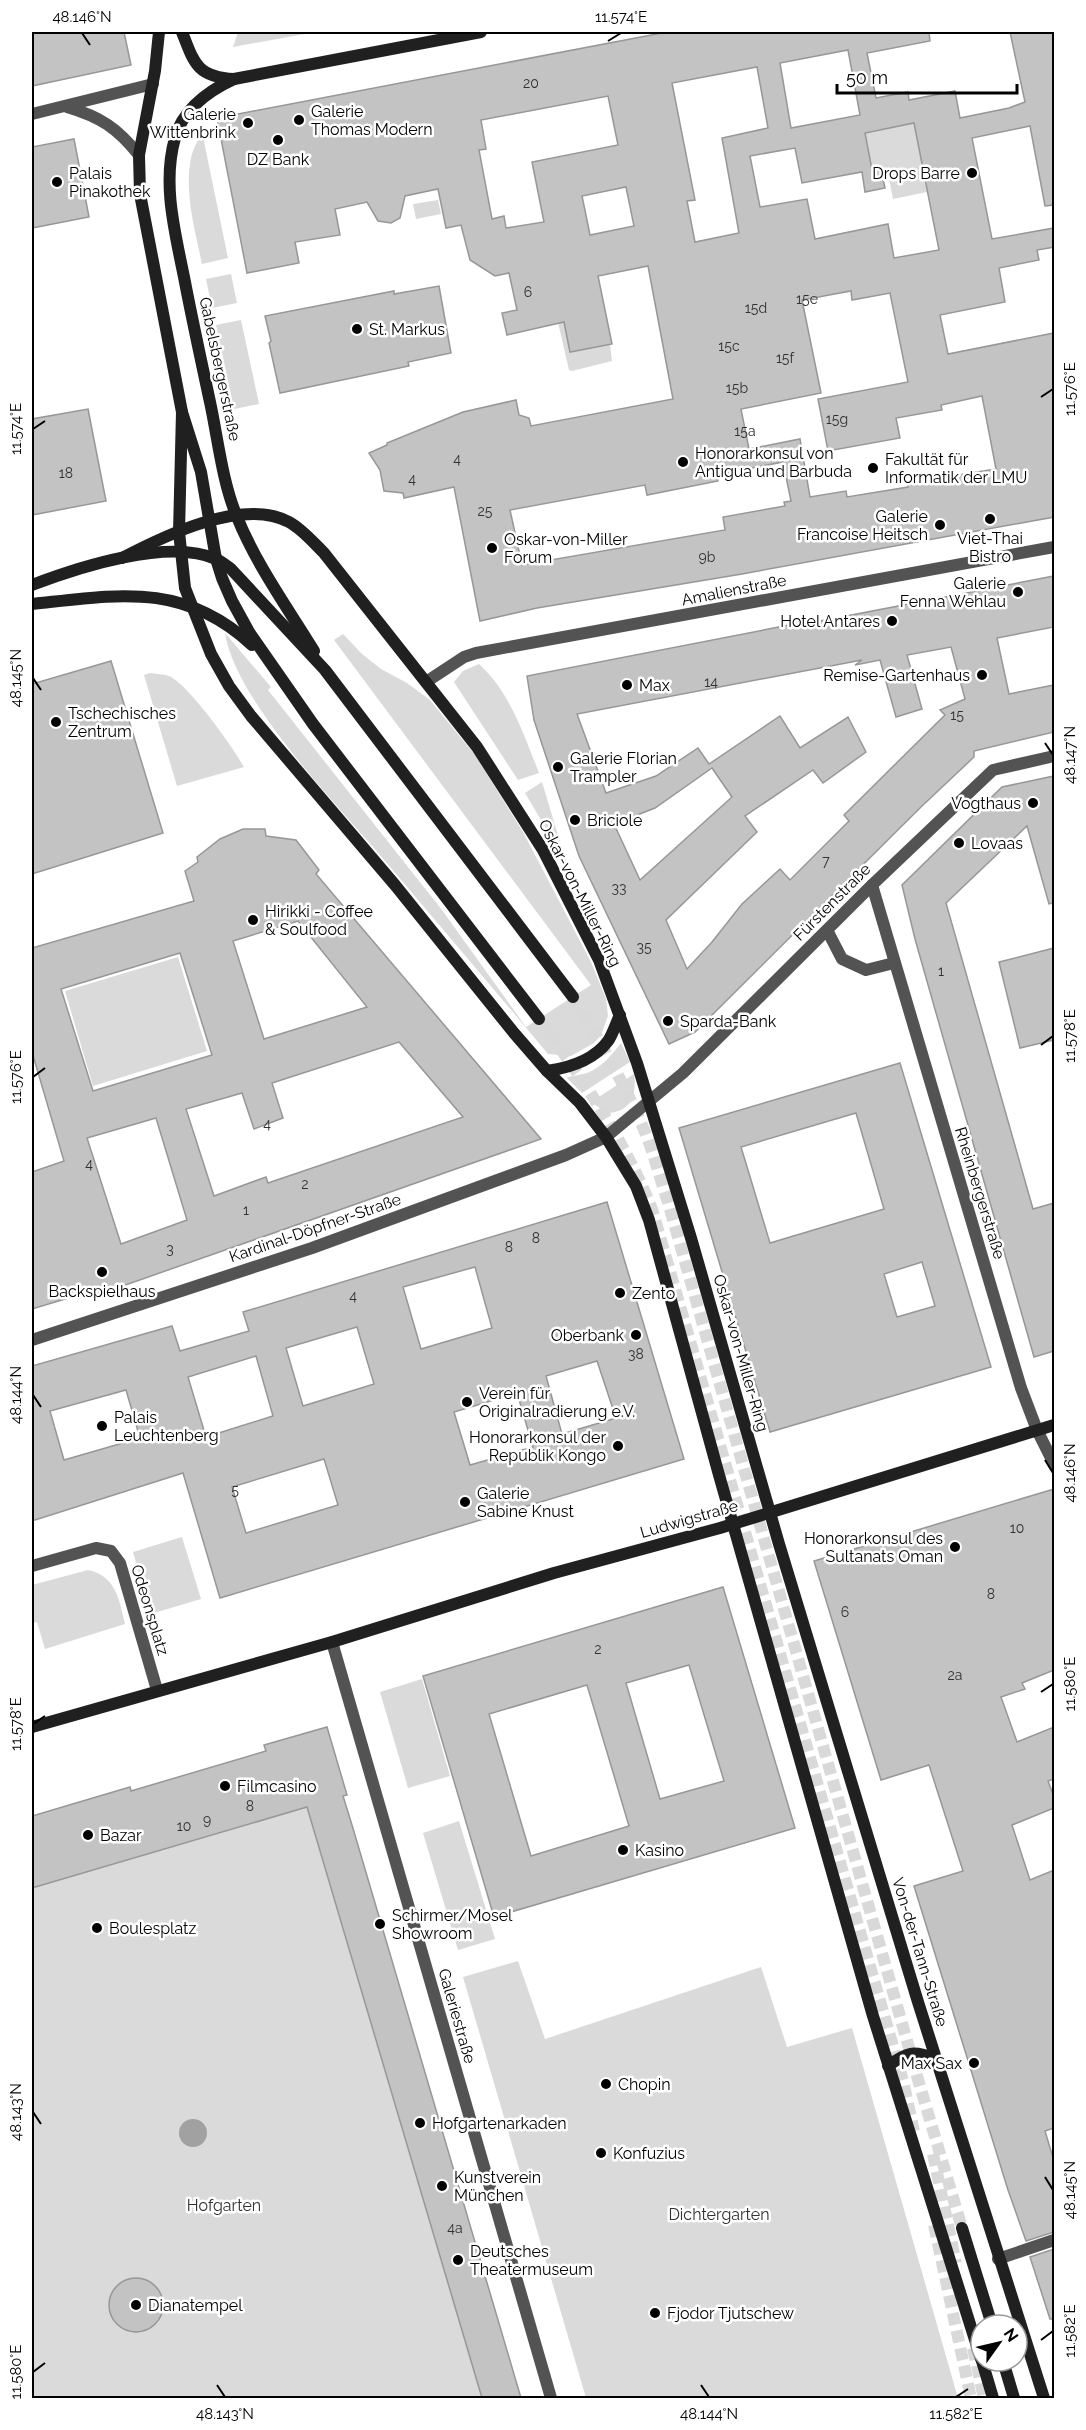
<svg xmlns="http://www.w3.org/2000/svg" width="1086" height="2430" font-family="Raleway,sans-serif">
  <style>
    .green { fill: #dadada }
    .water { fill: #a1a1a1 }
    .building { fill: #c3c3c3; stroke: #979797; stroke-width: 1.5; fill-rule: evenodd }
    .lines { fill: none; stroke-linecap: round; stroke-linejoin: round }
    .secondary-tunnel { stroke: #d9d9d9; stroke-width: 12; stroke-dasharray: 12 6; stroke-linecap: butt }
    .street { stroke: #535353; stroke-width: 12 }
    .secondary { stroke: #202020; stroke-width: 12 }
    .ticks { fill: none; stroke: #000; stroke-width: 2 }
    .poi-dot { fill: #000; stroke: #fff; stroke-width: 2 }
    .labels { text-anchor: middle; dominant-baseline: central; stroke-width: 5; stroke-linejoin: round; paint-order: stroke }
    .number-label { font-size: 14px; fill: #313131 }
    .poi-label { font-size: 16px; fill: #000; stroke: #fff; text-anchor: start }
    .street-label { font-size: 16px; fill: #000; stroke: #fff }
    .park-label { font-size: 16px; fill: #313131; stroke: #fff }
    .neatline { fill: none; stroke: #000; stroke-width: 2 }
    .ticks-label { font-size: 15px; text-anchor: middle; fill: #000 }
  </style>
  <rect width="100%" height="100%" fill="#fff"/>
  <!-- green -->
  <g class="green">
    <path d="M238 32H315L233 47Z"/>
    <path d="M914 123 927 192 893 199 887 168 872 170 865 133Z"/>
    <path d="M202 132 228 258 202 264C195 230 184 193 191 158 193 149 198 140 202 132Z"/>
    <path d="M438 200 441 214 416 219 413 204Z"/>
    <path d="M231 274 237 303 212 308 206 279Z"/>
    <path d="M551 292 610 344 612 361 572 371 569 370Z"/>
    <path d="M241 320 259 404 234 409 216 325Z"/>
    <path d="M225 633 271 687 268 690 442 910 526 1027 591 985 334 640 343 634 362 654 381 669 407 683 430 700 475 755 523 832 591 962 606 999 608 1016 601 1035 594 1043 571 1056 548 1054C492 987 436 921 380 855 335 803 235 699 225 633Z"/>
    <path d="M479 664C510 692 524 735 539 773L518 780 454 682 463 671Z"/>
    <path d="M150 673C156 674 163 674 169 676 188 684 233 747 244 767L177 786 144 675Z"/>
    <path d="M542 782 566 862 525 793Z"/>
    <path d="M178 957 207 1051 93 1086 65 991Z"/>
    <path d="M621 1043 630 1062 582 1093 567 1078C573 1075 580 1075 587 1073 602 1067 611 1056 621 1043Z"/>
    <path d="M634 1074C637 1095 631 1112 607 1113L591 1102Z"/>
    <path d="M182 1537 201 1599 151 1614 133 1552Z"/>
    <path d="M88 1570C116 1576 119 1599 125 1624L45 1649 37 1622 32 1623V1585Z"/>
    <path d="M422 1679 450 1776 408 1788 380 1692Z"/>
    <path d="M310 1806 318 1835 315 1836 318 1846 482 2398H32V1888Z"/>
    <path d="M459 1821 495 1939 458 1950 423 1833Z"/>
    <path d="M518 1961 545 2039 761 1967 787 2047 852 2028 958 2398H586L463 1977Z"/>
  </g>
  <!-- water -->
  <circle class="water" cx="193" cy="2133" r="14"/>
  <!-- building -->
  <g class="building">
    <path d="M32 32H124L131 65 32 86Z"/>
    <path d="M667 32H929L930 41 867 53 876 98 908 92 909 100 955 91 960 118 1009 108 1025 102 1010 32H1054V205L1045 206 1030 126 972 138 992 239 1054 228V247L1037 250 1039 260 999 268 1005 302 940 315 948 354 1054 333V517L742 574 537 608 480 621 454 487 404 498 403 493 384 491 380 470 369 453 387 445V443L463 412 516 400 519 415 529 418 531 426 673 399 648 266 598 276 612 344 570 352 564 322 507 335 502 313 517 310 509 273 495 276 470 260 461 225 446 228 438 189 405 196 400 218 391 223 378 221 367 202 335 209 340 235 295 242 299 263 247 273 217 118ZM848 50 860 115 791 128 780 63ZM757 67 768 128 722 138 739 233 695 242 687 201 695 200 672 83ZM608 96 618 145 532 162 544 222 506 228 504 216 492 219 479 150 486 149 481 120ZM914 123 939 250 894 258 888 224 815 239 807 199 760 207 750 156 795 148 802 183 862 172 865 192 885 188 881 169 872 170 865 133ZM626 187 634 226 590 235 582 196ZM851 291 852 300 890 293 908 382 818 399 828 451 900 438 896 418 942 410 941 405 982 396 996 469 908 483V487L847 497 846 491 810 497 800 439 749 449 741 409 821 393 802 300ZM783 462 791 501 784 502 785 506 723 517 725 530 522 565 510 510 645 485 647 495 718 481 717 475Z"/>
    <path d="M74 139 89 217 32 228V147Z"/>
    <path d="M439 286 451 353 408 362 409 366 280 393 269 343 271 341 265 316 394 291V294Z"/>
    <path d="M88 409 106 501 32 515V419Z"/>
    <path d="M1054 576V627L997 638 1009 694 1054 685V732L974 751V757L922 806 695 1032 669 1044 579 856 534 720 527 676 820 619V621ZM951 647 965 699 940 710 945 715 844 815 849 821 790 880 780 869 742 904 712 942 687 969 666 920 757 832 745 816 813 770 823 783 866 752 848 717 800 748 780 716 709 764 698 748 656 776 606 793 577 714 862 660 855 665 880 660 896 717 922 709 907 655ZM712 768 732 797 640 880 614 824 655 808Z"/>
    <path d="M111 661 163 833 32 874V684Z"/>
    <path d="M1054 776V903L1049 904 1027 826 946 903 1033 1209 1054 1203V1351L1034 1357 915 939 902 885 1002 787Z"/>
    <path d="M243 829H265L266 836 296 840 319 870 316 874 541 1139 97 1295 95 1290 32 1309V1172L64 1161 32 1052V948L194 901 185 871 198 862 197 857 220 839ZM298 921 367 1007 264 1039 233 941ZM180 953 212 1055 93 1091 61 989ZM399 1042 463 1117 268 1183 266 1177 214 1196 186 1109 242 1093 254 1129 283 1118 272 1083ZM156 1118 187 1220 121 1244 87 1138Z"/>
    <path d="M1054 948V1040L1020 1048 999 962Z"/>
    <path d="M900 1063 991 1367 770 1432 679 1128ZM856 1113 884 1209 770 1243 741 1147ZM922 1262 935 1306 897 1317 884 1274Z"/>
    <path d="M607 1202 684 1459 220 1598 183 1473 32 1521V1366L172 1326 180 1351 249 1331 243 1312ZM475 1267 492 1328 421 1349 403 1287ZM357 1327 374 1384 303 1406 286 1348ZM256 1356 273 1416 206 1437 188 1377ZM597 1361 616 1418 562 1434 546 1376ZM126 1390 140 1438 64 1460 50 1411ZM517 1393 533 1447 470 1465 454 1412ZM324 1459 338 1505 246 1533 232 1487Z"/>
    <path d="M1054 1489V1670L1022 1683 1025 1689 1001 1697 1017 1742 1054 1727V1779L1048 1781 1054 1797V1808L1012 1825 1030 1880 1054 1870V2128L1045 2131 1054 2161V2232L1026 2241 1008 2190 914 1886 963 1871 929 1765 881 1780 814 1561Z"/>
    <path d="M723 1587 795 1828 494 1917 423 1676ZM689 1665 724 1781 660 1799 626 1683ZM587 1685 629 1826 531 1856 489 1714Z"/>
    <path d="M327 1727 347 1795 343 1796 352 1825 521 2398H482L307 1807 32 1888V1816L130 1787 131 1791 266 1751 264 1745Z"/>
    <path d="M1054 2249V2319H1050L1030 2257Z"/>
    <circle cx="136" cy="2305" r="27"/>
  </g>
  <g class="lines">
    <!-- secondary-tunnel -->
    <g class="secondary-tunnel">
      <path d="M573 997C600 1041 625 1085 645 1132 654 1154 660 1179 668 1202L917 2076 962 2228"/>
      <path d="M539 1019C583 1079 624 1140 652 1209L903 2081 914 2131"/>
      <path d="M933 2154 956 2263"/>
      <path d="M934 2225 971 2398"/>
      <path d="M973 2348 984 2398"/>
    </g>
    <!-- street -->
    <g class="street">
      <path d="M67 107C101 117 117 128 139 155"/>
      <path d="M32 114 153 84"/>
      <path d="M426 682 464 657 476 653 1054 547"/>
      <path d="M872 885 1021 1388 1037 1430 1054 1464"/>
      <path d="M827 930 842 959 866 970 894 963"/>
      <path d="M32 1340 312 1248 566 1155 606 1137 683 1073 872 885 993 770 1054 756"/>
      <path d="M32 1566 96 1548 111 1551 120 1563 157 1690"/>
      <path d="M332 1642 551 2398"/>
      <path d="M998 2259 1054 2240"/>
    </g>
    <!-- secondary -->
    <g class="secondary">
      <path d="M159 32 155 71 139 155 140 194 182 412 201 472 216 559 222 578 232 601 249 632 313 724 539 1019"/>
      <path d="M182 32C194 63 197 77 234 79L481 32"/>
      <path d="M234 79C208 91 183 109 175 138 162 184 175 232 184 277 192 319 201 360 210 402 218 439 222 481 237 517 256 564 287 607 314 651"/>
      <path d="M182 412 179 532 185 588 211 654 229 686 251 716 395 885 514 1033 547 1071 580 1103 606 1137 636 1186 649 1220 719 1475 873 2016 981 2359"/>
      <path d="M122 558C164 536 243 497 289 522 302 529 313 542 324 553L477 747 543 850 599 960 637 1063 691 1238 779 1544 918 2002 1044 2398"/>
      <path d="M32 585C79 567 168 538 216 559 221 561 227 566 231 569L325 670 573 997"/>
      <path d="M32 604C116 595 183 581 252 645"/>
      <path d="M547 1071C568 1068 594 1060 608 1041 613 1034 616 1023 620 1015"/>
      <path d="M32 1727 332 1642 554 1573 720 1528 1054 1425"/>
      <path d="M888 2066C907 2052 913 2050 936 2059"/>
      <path d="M962 2228 992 2325"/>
      <path d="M982 2361 993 2398"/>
      <path d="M1003 2361 1014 2398"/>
    </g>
  </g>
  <!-- ticks -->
  <path class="ticks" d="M82 33 90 45M608 41 621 33M1041 397 1053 389M33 429 45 421M33 678 41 690M1045 743 1053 755M1041 1045 1053 1036M33 1077 45 1068M33 1395 41 1407M1045 1460 1053 1473M1041 1692 1053 1684M33 1724 45 1716M33 2112 41 2124M1045 2177 1053 2190M1041 2340 1053 2331M33 2372 45 2363M217 2385 225 2397M701 2385 709 2397M956 2397 968 2389"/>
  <!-- markers -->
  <g class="poi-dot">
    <circle cx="299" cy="120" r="6"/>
    <circle cx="248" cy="123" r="6"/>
    <circle cx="278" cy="140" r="6"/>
    <circle cx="972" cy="173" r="6"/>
    <circle cx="57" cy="182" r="6"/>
    <circle cx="357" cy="329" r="6"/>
    <circle cx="683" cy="462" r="6"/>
    <circle cx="873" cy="468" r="6"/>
    <circle cx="990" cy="519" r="6"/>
    <circle cx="940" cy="525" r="6"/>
    <circle cx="492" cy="548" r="6"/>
    <circle cx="1018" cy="592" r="6"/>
    <circle cx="892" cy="621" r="6"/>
    <circle cx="982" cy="675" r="6"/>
    <circle cx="627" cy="685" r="6"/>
    <circle cx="56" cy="722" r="6"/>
    <circle cx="558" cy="767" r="6"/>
    <circle cx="1033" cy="803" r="6"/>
    <circle cx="575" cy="820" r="6"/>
    <circle cx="959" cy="843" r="6"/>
    <circle cx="253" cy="920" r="6"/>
    <circle cx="668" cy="1021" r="6"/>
    <circle cx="102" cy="1272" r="6"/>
    <circle cx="620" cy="1293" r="6"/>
    <circle cx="636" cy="1335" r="6"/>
    <circle cx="467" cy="1402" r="6"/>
    <circle cx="102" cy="1426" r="6"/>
    <circle cx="618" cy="1446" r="6"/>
    <circle cx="465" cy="1502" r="6"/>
    <circle cx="955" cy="1547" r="6"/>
    <circle cx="225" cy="1786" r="6"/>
    <circle cx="88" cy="1835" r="6"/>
    <circle cx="623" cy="1850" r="6"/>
    <circle cx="380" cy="1924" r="6"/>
    <circle cx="97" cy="1928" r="6"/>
    <circle cx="974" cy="2063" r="6"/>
    <circle cx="606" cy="2084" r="6"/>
    <circle cx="420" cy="2123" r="6"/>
    <circle cx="601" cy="2153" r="6"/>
    <circle cx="442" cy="2186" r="6"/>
    <circle cx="458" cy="2260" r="6"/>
    <circle cx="136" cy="2305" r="6"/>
    <circle cx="655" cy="2313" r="6"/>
  </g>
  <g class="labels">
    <!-- number labels -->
    <g class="number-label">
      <text x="531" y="83">20</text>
      <text x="528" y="292">6</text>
      <text x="807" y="299">15e</text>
      <text x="756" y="308">15d</text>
      <text x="729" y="346">15c</text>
      <text x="785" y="358">15f</text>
      <text x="737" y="388">15b</text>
      <text x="837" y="419">15g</text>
      <text x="745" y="431">15a</text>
      <text x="457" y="459">4</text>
      <text x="66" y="473">18</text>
      <text x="412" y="479">4</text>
      <text x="485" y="511">25</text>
      <text x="707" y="557">9b</text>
      <text x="711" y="682">14</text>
      <text x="957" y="715">15</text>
      <text x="826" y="861">7</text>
      <text x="619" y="888">33</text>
      <text x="644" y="947">35</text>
      <text x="941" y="971">1</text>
      <text x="267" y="1124">4</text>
      <text x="89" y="1164">4</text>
      <text x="305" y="1184">2</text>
      <text x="246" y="1210">1</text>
      <text x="536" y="1238">8</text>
      <text x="509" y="1247">8</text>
      <text x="170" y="1249">3</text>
      <text x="353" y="1296">4</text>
      <text x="636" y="1354">38</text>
      <text x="235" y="1490">5</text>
      <text x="1017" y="1528">10</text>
      <text x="991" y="1594">8</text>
      <text x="845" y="1612">6</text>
      <text x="598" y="1649">2</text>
      <text x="955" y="1675">2a</text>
      <text x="250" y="1806">8</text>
      <text x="207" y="1820">9</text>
      <text x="184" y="1826">10</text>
      <text x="455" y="2228">4a</text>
    </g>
    <!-- poi labels -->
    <g class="poi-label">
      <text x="311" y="111">Galerie<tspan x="311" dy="18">Thomas Modern</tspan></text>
      <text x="236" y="114" text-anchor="end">Galerie<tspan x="236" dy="18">Wittenbrink</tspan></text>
      <text x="278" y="159" text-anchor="middle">DZ Bank</text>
      <text x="69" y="173">Palais<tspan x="69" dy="18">Pinakothek</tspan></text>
      <text x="960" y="173" text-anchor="end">Drops Barre</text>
      <text x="369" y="329">St. Markus</text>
      <text x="695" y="453">Honorarkonsul von<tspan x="695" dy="18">Antigua und Barbuda</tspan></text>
      <text x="885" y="459">Fakultät für<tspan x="885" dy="18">Informatik der LMU</tspan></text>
      <text x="928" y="516" text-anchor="end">Galerie<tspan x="928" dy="18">Francoise Heitsch</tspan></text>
      <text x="990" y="538" text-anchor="middle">Viet-Thai<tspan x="990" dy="18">Bistro</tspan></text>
      <text x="504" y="539">Oskar-von-Miller<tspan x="504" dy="18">Forum</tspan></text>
      <text x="1006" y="583" text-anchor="end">Galerie<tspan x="1006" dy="18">Fenna Wehlau</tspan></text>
      <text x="880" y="621" text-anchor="end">Hotel Antares</text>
      <text x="970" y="675" text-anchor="end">Remise-Gartenhaus</text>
      <text x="639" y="685">Max</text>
      <text x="68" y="713">Tschechisches<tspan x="68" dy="18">Zentrum</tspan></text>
      <text x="570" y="758">Galerie Florian<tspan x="570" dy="18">Trampler</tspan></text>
      <text x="1021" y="803" text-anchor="end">Vogthaus</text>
      <text x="587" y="820">Briciole</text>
      <text x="971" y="843">Lovaas</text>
      <text x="265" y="911">Hirikki - Coffee<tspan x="265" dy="18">&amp; Soulfood</tspan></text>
      <text x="680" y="1021">Sparda-Bank</text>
      <text x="102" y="1291" text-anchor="middle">Backspielhaus</text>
      <text x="632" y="1293">Zento</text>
      <text x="624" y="1335" text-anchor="end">Oberbank</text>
      <text x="479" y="1393">Verein für<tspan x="479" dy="18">Originalradierung e.V.</tspan></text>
      <text x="114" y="1417">Palais<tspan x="114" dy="18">Leuchtenberg</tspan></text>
      <text x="606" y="1437" text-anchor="end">Honorarkonsul der<tspan x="606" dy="18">Republik Kongo</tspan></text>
      <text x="477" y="1493">Galerie<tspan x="477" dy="18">Sabine Knust</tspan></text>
      <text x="943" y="1538" text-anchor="end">Honorarkonsul des<tspan x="943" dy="18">Sultanats Oman</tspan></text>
      <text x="237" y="1786">Filmcasino</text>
      <text x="100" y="1835">Bazar</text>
      <text x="635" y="1850">Kasino</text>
      <text x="392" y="1915">Schirmer/Mosel<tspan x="392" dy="18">Showroom</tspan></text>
      <text x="109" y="1928">Boulesplatz</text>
      <text x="962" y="2063" text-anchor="end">Max Sax</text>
      <text x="618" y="2084">Chopin</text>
      <text x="432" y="2123">Hofgartenarkaden</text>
      <text x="613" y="2153">Konfuzius</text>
      <text x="454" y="2177">Kunstverein<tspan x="454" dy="18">München</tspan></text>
      <text x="470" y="2251">Deutsches<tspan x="470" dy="18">Theatermuseum</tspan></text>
      <text x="148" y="2305">Dianatempel</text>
      <text x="667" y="2313">Fjodor Tjutschew</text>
    </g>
    <!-- street labels -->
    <g class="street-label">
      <text transform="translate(220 369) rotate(78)">Gabelsbergerstraße</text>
      <text transform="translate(734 590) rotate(-11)">Amalienstraße</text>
      <text transform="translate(580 893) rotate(63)">Oskar-von-Miller-Ring</text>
      <text transform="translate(832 902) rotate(-45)">Fürstenstraße</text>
      <text transform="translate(980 1193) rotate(73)">Rheinbergerstraße</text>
      <text transform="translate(315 1228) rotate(-19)">Kardinal-Döpfner-Straße</text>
      <text transform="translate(741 1353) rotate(74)">Oskar-von-Miller-Ring</text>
      <text transform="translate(689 1519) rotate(-16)">Ludwigstraße</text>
      <text transform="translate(150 1610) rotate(73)">Odeonsplatz</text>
      <text transform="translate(920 1952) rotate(73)">Von-der-Tann-Straße</text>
      <text transform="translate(457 2016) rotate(74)">Galeriestraße</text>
    </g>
    <!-- park labels -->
    <g class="park-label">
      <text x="224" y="2205">Hofgarten</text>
      <text x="719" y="2214">Dichtergarten</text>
    </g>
  </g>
  <!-- border -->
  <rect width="1086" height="2430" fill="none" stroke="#ffffff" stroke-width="66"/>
  <!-- north arrow -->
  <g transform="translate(999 2343) rotate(56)"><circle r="28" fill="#ffffff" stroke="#999999" stroke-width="1.5"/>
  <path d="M0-4.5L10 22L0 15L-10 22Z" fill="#000000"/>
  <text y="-9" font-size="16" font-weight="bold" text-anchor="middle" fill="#000000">N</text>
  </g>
  <!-- scale -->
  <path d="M837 84v9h180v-9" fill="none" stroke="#000000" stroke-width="3"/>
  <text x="846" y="84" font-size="18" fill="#000000" stroke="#ffffff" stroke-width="4.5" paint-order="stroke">50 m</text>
  <rect x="33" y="33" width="1020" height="2364" class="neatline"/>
  <g class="ticks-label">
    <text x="82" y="22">48.146°N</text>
    <text x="621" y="22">11.574°E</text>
    <text transform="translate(1070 389) rotate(-90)" y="5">11.576°E</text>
    <text transform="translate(16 429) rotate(-90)" y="5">11.574°E</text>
    <text transform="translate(16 678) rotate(-90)" y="5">48.145°N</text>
    <text transform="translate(1070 755) rotate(-90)" y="5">48.147°N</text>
    <text transform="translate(1070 1036) rotate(-90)" y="5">11.578°E</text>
    <text transform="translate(16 1077) rotate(-90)" y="5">11.576°E</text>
    <text transform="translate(16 1395) rotate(-90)" y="5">48.144°N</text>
    <text transform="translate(1070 1473) rotate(-90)" y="5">48.146°N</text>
    <text transform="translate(1070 1684) rotate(-90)" y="5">11.580°E</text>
    <text transform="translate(16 1724) rotate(-90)" y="5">11.578°E</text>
    <text transform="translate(16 2112) rotate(-90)" y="5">48.143°N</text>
    <text transform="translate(1070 2190) rotate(-90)" y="5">48.145°N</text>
    <text transform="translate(1070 2331) rotate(-90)" y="5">11.582°E</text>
    <text transform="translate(16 2372) rotate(-90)" y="5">11.580°E</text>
    <text x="225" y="2419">48.143°N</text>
    <text x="709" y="2419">48.144°N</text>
    <text x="956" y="2419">11.582°E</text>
  </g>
</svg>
